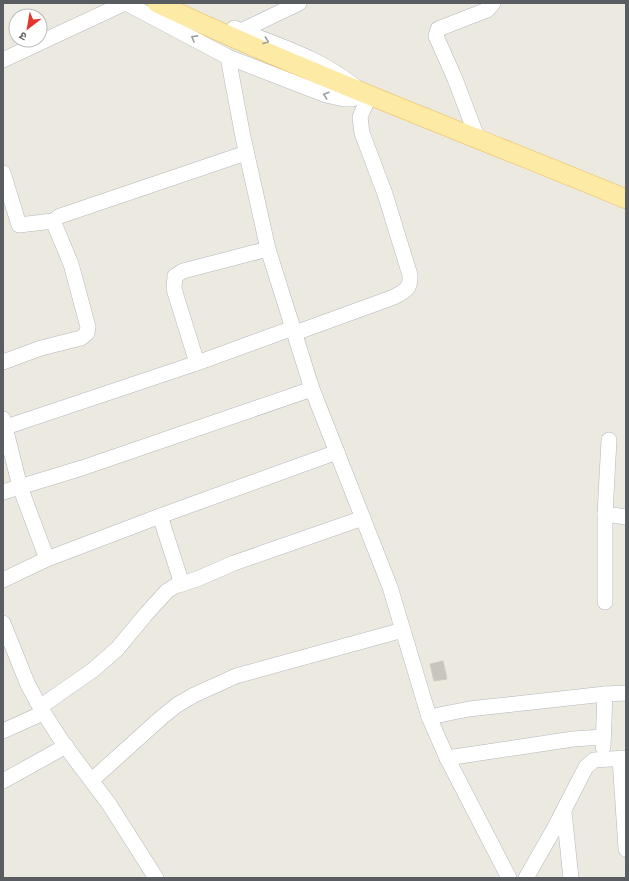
<svg xmlns="http://www.w3.org/2000/svg" width="629" height="881" font-family="Roboto,'Noto Sans Devanagari',sans-serif">
  <style>
    .building { fill: #c8c5bf; stroke: #d0cabf }
    .lines { fill: none; stroke-linecap: round; stroke-linejoin: round }
    .minor-casing { stroke: #b3b7bb; stroke-width: 16 }
    .major-casing { stroke: #edbc58; stroke-width: 20 }
    .minor { stroke: #fff; stroke-width: 15 }
    .major { stroke: #fdeaa4; stroke-width: 19 }
    .oneway { stroke: #9b9ea0 }
  </style>
  <rect width="100%" height="100%" fill="#ece9e0"/>
  <!-- building -->
  <path class="building" d="M443 661 447 679 434 681 430 664Z"/>
  <g class="lines">
    <defs>
      <g id="minor">
        <path d="M126 3 228 57 326 95 344 99H352L364 94C327 60 280 46 234 28"/>
        <path d="M241 31 299 3"/>
        <path d="M228 57 243 137 268 249 312 389 390 587 429 717 447 758 509 878"/>
        <path d="M3 60 125 3"/>
        <path d="M477 137 455 79 436 36 438 29 487 10 493 3"/>
        <path d="M3 173 19 225 53 221 60 216 246 153"/>
        <path d="M295 333 394 297C405 291 411 289 410 275L385 194 362 133 360 117 369 96"/>
        <path d="M3 362 41 348 81 338 87 333 88 327 71 264 53 221"/>
        <path d="M197 363 174 289 175 276 183 271 268 249"/>
        <path d="M3 419 20 487 47 559"/>
        <path d="M3 428 197 363 293 328"/>
        <path d="M3 492 82 468 312 389"/>
        <path d="M605 514 609 440"/>
        <path d="M3 580 47 559 160 516"/>
        <path d="M182 584 160 516 337 452"/>
        <path d="M605 602V514L626 517"/>
        <path d="M3 623 28 685 40 707"/>
        <path d="M429 717 469 709 605 694 626 693"/>
        <path d="M3 731 43 713"/>
        <path d="M603 747 605 694"/>
        <path d="M447 758 573 739 603 737"/>
        <path d="M620 758 626 849"/>
        <path d="M92 780 162 717 177 705 194 695 236 676 403 630"/>
        <path d="M3 781 66 746"/>
        <path d="M564 812 571 878"/>
        <path d="M156 878 109 804 63 743 40 707 93 670 117 649 147 613 167 591 175 586 197 579 234 563 363 518"/>
        <path d="M526 878 554 829 586 767 594 760 626 758"/>
      </g>
      <path id="major" d="M157 3C310 75 469 134 626 199"/>
    </defs>
    <!-- minor casing -->
    <use href="#minor" class="minor-casing"/>
    <!-- major casing -->
    <use href="#major" class="major-casing"/>
    <!-- minor -->
    <use href="#minor" class="minor"/>
    <!-- major -->
    <use href="#major" class="major"/>
  </g>
  <!-- one-way arrows -->
  <defs><path id="oneway-chevron" d="M-2-3.5L2.5 0L-2 3.5" fill="none" stroke-width="1.6" stroke-linecap="round" stroke-linejoin="round"/></defs>
  <g class="oneway">
    <use href="#oneway-chevron" transform="translate(194 38) rotate(-151)"/>
    <use href="#oneway-chevron" transform="translate(266 41) rotate(21)"/>
    <use href="#oneway-chevron" transform="translate(326 95) rotate(-161)"/>
  </g>
  <!-- border -->
  <rect width="629" height="881" fill="none" stroke="#595d61" stroke-width="8"/>
  <!-- north arrow -->
  <g transform="translate(28 28) rotate(211)"><circle r="19" fill="#ffffff" stroke="#bdbec0"/>
  <path d="M0-3L7 15L0 10L-7 15Z" fill="#e4342e"/>
  <text y="-6" font-size="11" font-weight="bold" text-anchor="middle" fill="#595d61">उ</text>
  </g>
</svg>
